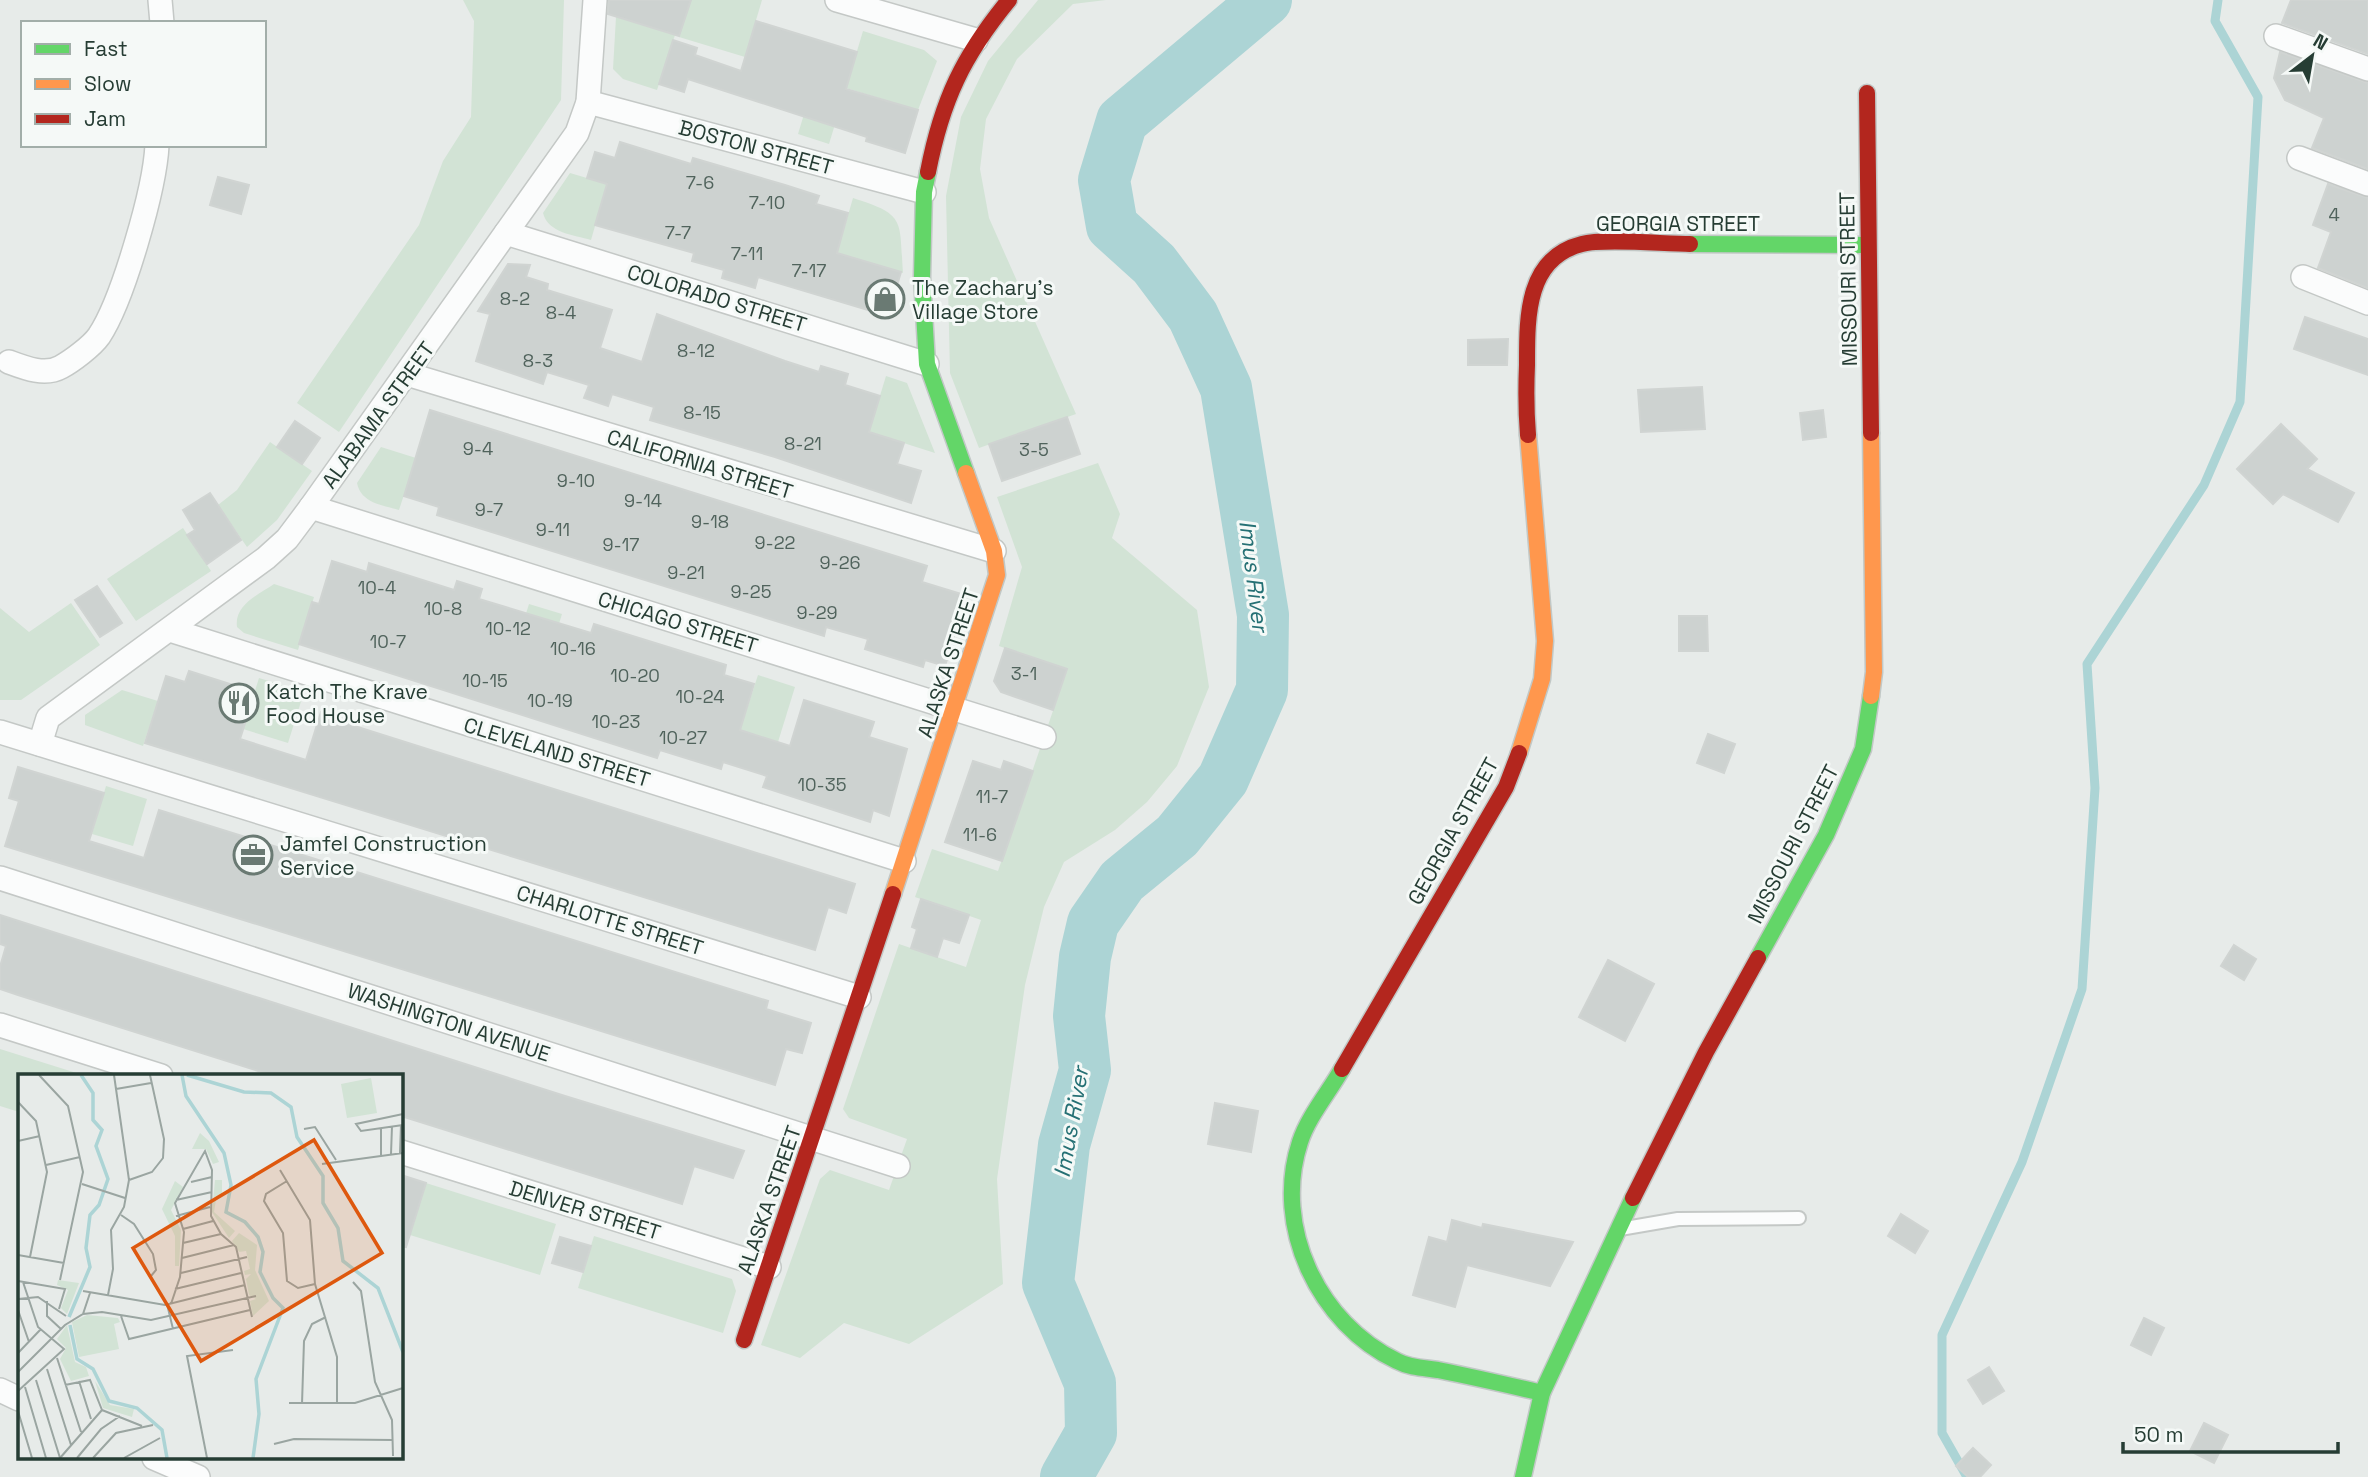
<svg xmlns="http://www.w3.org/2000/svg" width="2368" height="1477" font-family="'Space Grotesk',sans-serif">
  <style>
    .green { fill: #d2e3d5 }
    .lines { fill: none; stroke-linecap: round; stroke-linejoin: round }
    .stream { stroke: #acd4d5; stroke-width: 9 }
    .river { stroke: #acd4d5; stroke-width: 52 }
    .building { fill: #cdd2d0; stroke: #d0d4d2; stroke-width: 2 }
    .lane-casing { stroke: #c4c8c6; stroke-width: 16 }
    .street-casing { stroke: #c4c8c6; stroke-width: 26 }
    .fast-casing { stroke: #c2c8c6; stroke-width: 19 }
    .slow-casing { stroke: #c2c8c6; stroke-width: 19 }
    .jam-casing { stroke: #c2c8c6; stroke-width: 19 }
    .lane { stroke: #fbfcfc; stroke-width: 12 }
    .street { stroke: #fbfcfc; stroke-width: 23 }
    .fast { stroke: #63d668; stroke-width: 16 }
    .slow { stroke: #ff974d; stroke-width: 16 }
    .jam { stroke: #b3261e; stroke-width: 16 }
    .labels { text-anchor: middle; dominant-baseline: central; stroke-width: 6; stroke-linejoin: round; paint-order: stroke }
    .number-label { font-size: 18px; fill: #50635c }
    .street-label { font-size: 21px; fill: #263d34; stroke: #f5f9f7 }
    .poi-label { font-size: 21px; fill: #263d34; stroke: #f5f9f7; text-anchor: start }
    .water-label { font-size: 23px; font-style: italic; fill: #257074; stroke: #f5f9f7 }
    .inset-river { fill: none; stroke: #acd4d5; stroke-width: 3.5 }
    .inset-road { fill: none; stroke: #9aa5a1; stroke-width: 2 }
    .view { fill: #de580e; fill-opacity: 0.15; stroke: #de580e; stroke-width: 3.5 }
    .inset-edge { fill: none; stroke: #263d34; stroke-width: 3.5 }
  </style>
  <rect width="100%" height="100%" fill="#e7ebe9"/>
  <!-- green -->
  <g class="green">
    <path d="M463 0H564L561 100 339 432 297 403 419 225 443 161 471 117 474 21Z"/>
    <path d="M691 0H762L745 57 679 37Z"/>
    <path d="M1038 0H1106L1073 4 1017 59 986 119 980 169 989 218 1076 414 979 448 950 373 946 196 961 117 988 61Z"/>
    <path d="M616 17 675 35 657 90 623 79 613 69Z"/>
    <path d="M863 31 924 50 937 61 918 110 846 88 829 144 798 134 815 78 846 88Z"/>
    <path d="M570 173 607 184 591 240C574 235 548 233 543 213Z"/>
    <path d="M853 198C907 215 899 220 903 273L837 253Z"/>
    <path d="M886 376 907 383 935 453 869 432Z"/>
    <path d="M270 442 312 471 277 520 247 547 218 505 237 490Z"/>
    <path d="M381 447 416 458 399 510C382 505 361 503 357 483Z"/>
    <path d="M1098 463 1120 514 1112 538 1197 610 1209 687 1177 766 1147 802 1115 830 1064 862 1044 907 1025 985 997 1179 1003 1284 909 1344 844 1323 800 1358 761 1345 820 1179 830 1170 889 1190 907 1139 849 1118 843 1109 899 944 966 967 981 920 915 897 932 849 998 871 1067 670 999 646 1022 567 997 497Z"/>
    <path d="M183 528 211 571 136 621 107 579Z"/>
    <path d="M274 584 314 597 298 650 244 633 237 627C234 605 258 595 274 584Z"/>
    <path d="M71 603 100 645 21 700H0V608L29 632Z"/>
    <path d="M529 604 562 614 545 669 512 659Z"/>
    <path d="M758 675 795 687 778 742 740 730Z"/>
    <path d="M259 678 304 692 288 743 243 729Z"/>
    <path d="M122 690 158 701 143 746 85 725V715Z"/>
    <path d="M106 786 147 799 133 846 92 834Z"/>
    <path d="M0 1049 86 1076H19V1112L0 1106Z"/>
    <path d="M426 1183 556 1224 540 1275 410 1235Z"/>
    <path d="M594 1236 732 1279 736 1291 723 1333 578 1288Z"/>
  </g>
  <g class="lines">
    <!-- stream -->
    <path class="stream" d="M1967 1477 1942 1433V1335L2022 1162 2082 989 2095 788 2087 664 2204 485 2240 402 2258 97 2215 21 2218 0"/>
    <!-- river -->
    <path class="river" d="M1066 1477 1091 1433 1090 1383 1048 1283 1064 1145 1085 1070 1079 1016 1085 957 1093 923 1122 881 1177 836 1223 779 1262 690 1263 615 1226 388 1193 316 1154 264 1112 226 1104 180 1122 121 1266 0"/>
  </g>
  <!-- building -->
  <g class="building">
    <path d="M609 0H691L679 36 608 14Z"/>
    <path d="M2291 0H2368V54L2282 23Z"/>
    <path d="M756 21 857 52 846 89 918 110 905 153 866 141 867 137 688 79 684 92 659 84 673 40 697 48 695 55 741 71Z"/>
    <path d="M2280 52 2368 83V169L2312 148 2324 118 2285 100 2274 78Z"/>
    <path d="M620 142 691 164 693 158 785 185 819 196 816 204 848 213 837 253 901 272 888 316 758 277 755 288 722 278 724 270 692 261 694 253 595 225 607 184 587 178 595 152 615 158Z"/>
    <path d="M218 177 249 185 241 214 210 205Z"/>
    <path d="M2328 184 2368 198V288L2318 268 2331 232 2313 225Z"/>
    <path d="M508 264 530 265 526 277 548 284 547 290 612 310 600 348 642 362 657 314 785 361 819 372 821 366 848 374 845 385 880 396 869 432 904 443 897 464 921 471 911 503 775 457 650 420 654 407 612 394 608 406 584 398 589 385 547 372 543 384 476 361 490 314 478 311Z"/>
    <path d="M2305 317 2368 339V375L2294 349Z"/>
    <path d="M1508 339 1507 365H1468V340Z"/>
    <path d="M1702 387 1705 429 1641 432 1638 390Z"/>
    <path d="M430 410 927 566 922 582 961 594 951 625 957 627 945 666 925 660 923 667 865 649 868 639 826 627 824 636 437 515 439 507 404 496Z"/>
    <path d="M1823 410 1826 437 1803 440 1800 413Z"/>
    <path d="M1067 417 1080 454 1002 481 989 444Z"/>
    <path d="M295 421 320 438 302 464 277 447Z"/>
    <path d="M2281 424 2317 459 2307 469 2354 493 2338 522 2283 494 2273 504 2237 469Z"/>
    <path d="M210 493 241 540 207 564 187 535 195 530 183 510Z"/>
    <path d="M332 561 367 572 369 563 454 590 457 581 482 589 479 599 591 633 594 624 726 665 724 675 754 684 740 730 790 746 804 700 874 722 869 737 907 749 889 816 873 810 870 822 763 787 767 776 723 762 721 769 660 750 657 758 299 644 312 602 319 604Z"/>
    <path d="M97 586 122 623 100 637 75 600Z"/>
    <path d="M1679 616H1707L1708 651H1679Z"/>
    <path d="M1005 648 1067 669 1053 710 1001 692 994 681Z"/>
    <path d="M189 671 255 692 240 739 306 760 321 712 346 720 345 723 855 884 846 913 828 907 815 950 145 743 166 676 185 682Z"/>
    <path d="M1708 734 1735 744 1724 773 1697 763Z"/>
    <path d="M973 761 1001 770 1004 761 1033 771 1002 861 945 842Z"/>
    <path d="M18 767 104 793 89 841 144 858 159 810 768 1001 766 1009 811 1023 802 1053 786 1049 775 1085 5 846 19 801 9 798Z"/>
    <path d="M921 899 969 915 959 943 943 938 937 957 911 948 917 929 912 927Z"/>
    <path d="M0 915 565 1096 744 1151 733 1178 694 1166 682 1204 401 1116V1076H274L18 995 0 989V967L6 946 0 944Z"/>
    <path d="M2234 945 2256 959 2244 980 2221 966Z"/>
    <path d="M1608 960 1654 984 1625 1041 1579 1017Z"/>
    <path d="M1215 1103 1258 1111 1251 1152 1208 1144Z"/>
    <path d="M401 1175 426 1183 406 1247 401 1246Z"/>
    <path d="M1901 1214 1928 1231 1915 1253 1888 1236Z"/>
    <path d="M1452 1220 1482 1228 1483 1224 1573 1242 1550 1286 1467 1265 1455 1307 1413 1295 1429 1237 1447 1242Z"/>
    <path d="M560 1237 591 1246 583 1272 552 1263Z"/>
    <path d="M2144 1318 2164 1328 2151 1355 2131 1345Z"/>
    <path d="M1989 1367 2004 1391 1983 1404 1968 1380Z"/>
    <path d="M2204 1423 2228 1435 2214 1463 2190 1451Z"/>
    <path d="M1973 1448 1991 1465 1980 1477H1968L1956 1466Z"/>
  </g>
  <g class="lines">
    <defs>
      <path id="lane" d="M1620 1229 1678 1219 1799 1218"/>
      <g id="street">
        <path d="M160 0 162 23"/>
        <path d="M837 0 976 40"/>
        <path d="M2276 36 2368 69"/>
        <path d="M588 102 924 192"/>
        <path d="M2299 158 2368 184"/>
        <path d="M506 233 927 364"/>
        <path d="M2303 277 2368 303"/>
        <path d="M9 362C25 368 45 376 61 367 72 361 92 346 99 336 123 300 155 188 157 145"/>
        <path d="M407 374 994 551"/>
        <path d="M311 507 1044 737"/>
        <path d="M170 630 904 861"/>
        <path d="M0 732 859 997"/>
        <path d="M40 744 48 718 266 558 287 539 311 507 577 133 588 102 595 0"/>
        <path d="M0 878 898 1166"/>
        <path d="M0 1025 161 1076"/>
        <path d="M401 1152 769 1267"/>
        <path d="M0 1390 19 1399"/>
        <path d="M154 1458 198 1477"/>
      </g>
      <g id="fast">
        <path d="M928 172 924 192 922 277 927 364 966 473"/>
        <path d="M1690 244 1868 245"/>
        <path d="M1758 958 1826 835 1863 749 1871 696"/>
        <path d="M1342 1069C1329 1092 1308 1117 1300 1142 1272 1227 1319 1324 1397 1361 1410 1368 1425 1368 1438 1370 1473 1377 1508 1385 1542 1393"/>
        <path d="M1523 1477 1542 1393 1633 1198"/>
      </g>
      <g id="slow">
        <path d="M1871 696 1874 672 1871 433"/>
        <path d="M1519 753 1542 679 1545 641 1528 435"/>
        <path d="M893 894 997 575 994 551 966 473"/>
      </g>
      <g id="jam">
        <path d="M1867 93 1871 433"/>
        <path d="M928 172C942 100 963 56 1009 0"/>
        <path d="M1528 435C1526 411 1526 388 1527 365 1527 317 1526 258 1582 244 1604 238 1664 244 1690 244"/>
        <path d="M1342 1069 1506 787 1519 753"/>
        <path d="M1633 1198 1706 1052 1758 958"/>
        <path d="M744 1340 893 894"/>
      </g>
    </defs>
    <!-- lane casing -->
    <use href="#lane" class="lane-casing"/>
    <!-- street casing -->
    <use href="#street" class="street-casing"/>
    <!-- fast casing -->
    <use href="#fast" class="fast-casing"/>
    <!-- slow casing -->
    <use href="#slow" class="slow-casing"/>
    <!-- jam casing -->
    <use href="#jam" class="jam-casing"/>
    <!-- lane -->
    <use href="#lane" class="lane"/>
    <!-- street -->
    <use href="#street" class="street"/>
    <!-- fast -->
    <use href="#fast" class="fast"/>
    <!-- slow -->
    <use href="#slow" class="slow"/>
    <!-- jam -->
    <use href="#jam" class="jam"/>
  </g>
  <!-- icons -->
  <defs>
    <symbol id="shop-ring" viewBox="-11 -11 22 22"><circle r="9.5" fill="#f5f9f7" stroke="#6a7a73" stroke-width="1.5"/><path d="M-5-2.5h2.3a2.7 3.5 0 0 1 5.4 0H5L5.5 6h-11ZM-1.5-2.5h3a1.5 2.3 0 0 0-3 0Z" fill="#6a7a73"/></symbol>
    <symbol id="restaurant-ring" viewBox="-11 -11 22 22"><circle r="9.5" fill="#f5f9f7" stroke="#6a7a73" stroke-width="1.5"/><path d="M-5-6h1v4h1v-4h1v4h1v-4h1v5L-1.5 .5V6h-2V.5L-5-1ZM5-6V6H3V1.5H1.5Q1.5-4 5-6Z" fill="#6a7a73"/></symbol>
    <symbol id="office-ring" viewBox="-11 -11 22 22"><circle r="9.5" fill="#f5f9f7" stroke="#6a7a73" stroke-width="1.5"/><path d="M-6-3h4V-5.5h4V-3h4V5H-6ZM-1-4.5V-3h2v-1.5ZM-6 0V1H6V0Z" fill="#6a7a73"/></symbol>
  </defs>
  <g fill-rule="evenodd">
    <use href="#shop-ring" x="863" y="277" width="44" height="44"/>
    <use href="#restaurant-ring" x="217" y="681" width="44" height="44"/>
    <use href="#office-ring" x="231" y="833" width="44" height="44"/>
  </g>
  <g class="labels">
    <!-- number labels -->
    <g class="number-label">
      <text x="700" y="182">7-6</text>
      <text x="767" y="202">7-10</text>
      <text x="2334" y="214">4</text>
      <text x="678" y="232">7-7</text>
      <text x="747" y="253">7-11</text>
      <text x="809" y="270">7-17</text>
      <text x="515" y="298">8-2</text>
      <text x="561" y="312">8-4</text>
      <text x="696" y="350">8-12</text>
      <text x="538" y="360">8-3</text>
      <text x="702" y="412">8-15</text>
      <text x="803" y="443">8-21</text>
      <text x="478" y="448">9-4</text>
      <text x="1034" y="449">3-5</text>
      <text x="576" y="480">9-10</text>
      <text x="643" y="500">9-14</text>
      <text x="489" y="509">9-7</text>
      <text x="710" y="521">9-18</text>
      <text x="553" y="529">9-11</text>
      <text x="775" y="542">9-22</text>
      <text x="621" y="544">9-17</text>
      <text x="840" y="562">9-26</text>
      <text x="686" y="572">9-21</text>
      <text x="377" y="587">10-4</text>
      <text x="751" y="591">9-25</text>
      <text x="443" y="608">10-8</text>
      <text x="817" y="612">9-29</text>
      <text x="508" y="628">10-12</text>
      <text x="388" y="641">10-7</text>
      <text x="573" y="648">10-16</text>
      <text x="1024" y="673">3-1</text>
      <text x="635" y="675">10-20</text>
      <text x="485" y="680">10-15</text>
      <text x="700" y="696">10-24</text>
      <text x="550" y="700">10-19</text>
      <text x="616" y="721">10-23</text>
      <text x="683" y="737">10-27</text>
      <text x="822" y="784">10-35</text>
      <text x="992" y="796">11-7</text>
      <text x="980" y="834">11-6</text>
    </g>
    <!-- street labels -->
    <g class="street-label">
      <text transform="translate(756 147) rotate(15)">BOSTON STREET</text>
      <text x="1678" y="223">GEORGIA STREET</text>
      <text transform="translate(1848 279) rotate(-91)">MISSOURI STREET</text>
      <text transform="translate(717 298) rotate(17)">COLORADO STREET</text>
      <text transform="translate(378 415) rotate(-54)">ALABAMA STREET</text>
      <text transform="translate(700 464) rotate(17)">CALIFORNIA STREET</text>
      <text transform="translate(678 622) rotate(17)">CHICAGO STREET</text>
      <text transform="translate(948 663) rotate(-72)">ALASKA STREET</text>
      <text transform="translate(557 752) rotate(17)">CLEVELAND STREET</text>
      <text transform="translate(1453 831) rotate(-61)">GEORGIA STREET</text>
      <text transform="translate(1793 844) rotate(-63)">MISSOURI STREET</text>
      <text transform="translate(610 920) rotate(17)">CHARLOTTE STREET</text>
      <text transform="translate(449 1022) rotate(18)">WASHINGTON AVENUE</text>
      <text transform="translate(769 1200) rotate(-71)">ALASKA STREET</text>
      <text transform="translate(585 1210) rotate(17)">DENVER STREET</text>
    </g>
    <!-- poi labels -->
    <g class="poi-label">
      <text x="912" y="287">The Zachary's<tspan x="912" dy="24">Village Store</tspan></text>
      <text x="266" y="691">Katch The Krave<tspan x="266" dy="24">Food House</tspan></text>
      <text x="280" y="843">Jamfel Construction<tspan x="280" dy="24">Service</tspan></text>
    </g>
    <!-- water labels -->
    <g class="water-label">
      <text transform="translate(1254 576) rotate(83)">Imus River</text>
      <text transform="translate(1071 1122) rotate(-80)">Imus River</text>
    </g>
  </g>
  <!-- overview -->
  <g transform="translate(18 1074)">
    <rect width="385" height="385" fill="#e7ebe9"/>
    <path d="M353 4 359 39 329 44 323 10ZM182 59 191 67 201 88 195 90 188 75H174ZM197 106H204V121L198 126 196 138 217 157 211 164 194 138ZM157 107 165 113 153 136 163 156 161 192H157V162L144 135ZM221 159 239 171 237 196 251 227 235 242 232 227 238 225 231 221 228 205 233 200 227 201 226 197 232 195 228 177 221 178 214 167ZM40 206 61 209 49 240 43 234 50 216 39 211ZM69 241 100 244 102 248 96 250 101 275 61 283 54 248ZM49 251 57 288 68 293 71 302 53 307 42 285 48 274 39 265ZM77 307 92 331 116 335 114 343 85 334Z" fill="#d2e3d5"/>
    <path class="inset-river" d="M164 1 168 22 206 79 213 111 208 138 227 148 240 163 245 178 242 198 255 224 265 234 238 305 241 340 235 384M169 1 226 18 253 19 273 33 279 63 305 102V129L320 154 325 187 360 214 385 278M51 243 72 193 68 174 72 141 81 131 90 105 78 72 84 56 75 46V19L63 1M52 251 59 285 75 295 91 327 119 334 144 356 149 384"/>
    <path class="inset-road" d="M21 1 50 32 65 98 42 206M98 15 133 9M0 28 18 47 29 98 12 183M385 40 338 50 343 57 385 51M286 55 297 53 318 86M0 67 22 62M382 79 383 51M373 80 374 52M363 81V55M304 90 385 79M28 91 62 83M262 96 292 146 297 210 319 283V330M111 106 134 98 145 84 146 65 132 1M269 107 248 120 246 127 265 159 269 207 280 214 297 210M173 108 194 103M64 110 107 124M158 126 194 118M103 141 116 150 135 180 138 196 133 202M158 142 192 133M165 155 195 147M165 169 203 160M0 181 46 189M164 184 216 171M163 199 229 183M0 207 47 215 41 235M335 208 343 217 357 308 374 346 375 382M157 215 223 199M65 217 147 231 227 211M90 221 95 195 93 156 106 133 111 106 96 1M0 225 20 223 48 242M29 227V242L43 255M149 230 155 255M153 230 162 203 166 158 157 129 187 77 194 96 193 142 203 160 218 173 234 243M0 236 11 268M65 240 72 219M103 242 111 265 232 236M0 279 23 255M39 284 63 358M29 295 53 371M0 298 47 251 65 240 84 238 133 246 238 222M18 306 42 384M61 307 73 345M47 311 72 306 84 336M7 313 28 384M0 317 46 275 20 253 5 208M271 329H337L385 314M284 330 286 267 294 250 308 243M84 336 124 352M0 337 14 384M256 370 276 365 375 366M42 384 84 336M59 384 83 355 102 342M75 384 98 359 135 351M106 384 142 364M189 384 169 282 215 276"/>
    <path class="view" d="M296 66 364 179 183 287 115 174Z"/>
    <rect width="385" height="385" class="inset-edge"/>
  </g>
  <!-- legend -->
  <rect x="21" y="21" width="245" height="126" fill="#f5f9f7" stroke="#a2aea9" stroke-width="2"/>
  <rect x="35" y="44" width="35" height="10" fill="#63d668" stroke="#a2aea9" stroke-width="2"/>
  <text x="84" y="56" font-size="21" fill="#263d34">Fast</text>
  <rect x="35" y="79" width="35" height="10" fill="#ff974d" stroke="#a2aea9" stroke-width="2"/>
  <text x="84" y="91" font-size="21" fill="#263d34">Slow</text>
  <rect x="35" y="114" width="35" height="10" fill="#b3261e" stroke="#a2aea9" stroke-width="2"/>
  <text x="84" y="126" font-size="21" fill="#263d34">Jam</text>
  <!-- north arrow -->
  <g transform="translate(2312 56) rotate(31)" stroke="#f5f9f7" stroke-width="5" paint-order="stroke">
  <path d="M0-5L12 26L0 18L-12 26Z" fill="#263d34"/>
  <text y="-10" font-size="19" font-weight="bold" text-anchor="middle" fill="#263d34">N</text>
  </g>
  <!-- scale -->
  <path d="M2123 1442v10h215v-10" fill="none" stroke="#263d34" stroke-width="3.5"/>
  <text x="2134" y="1442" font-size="21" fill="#263d34" stroke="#f5f9f7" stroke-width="5" paint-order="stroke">50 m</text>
</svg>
